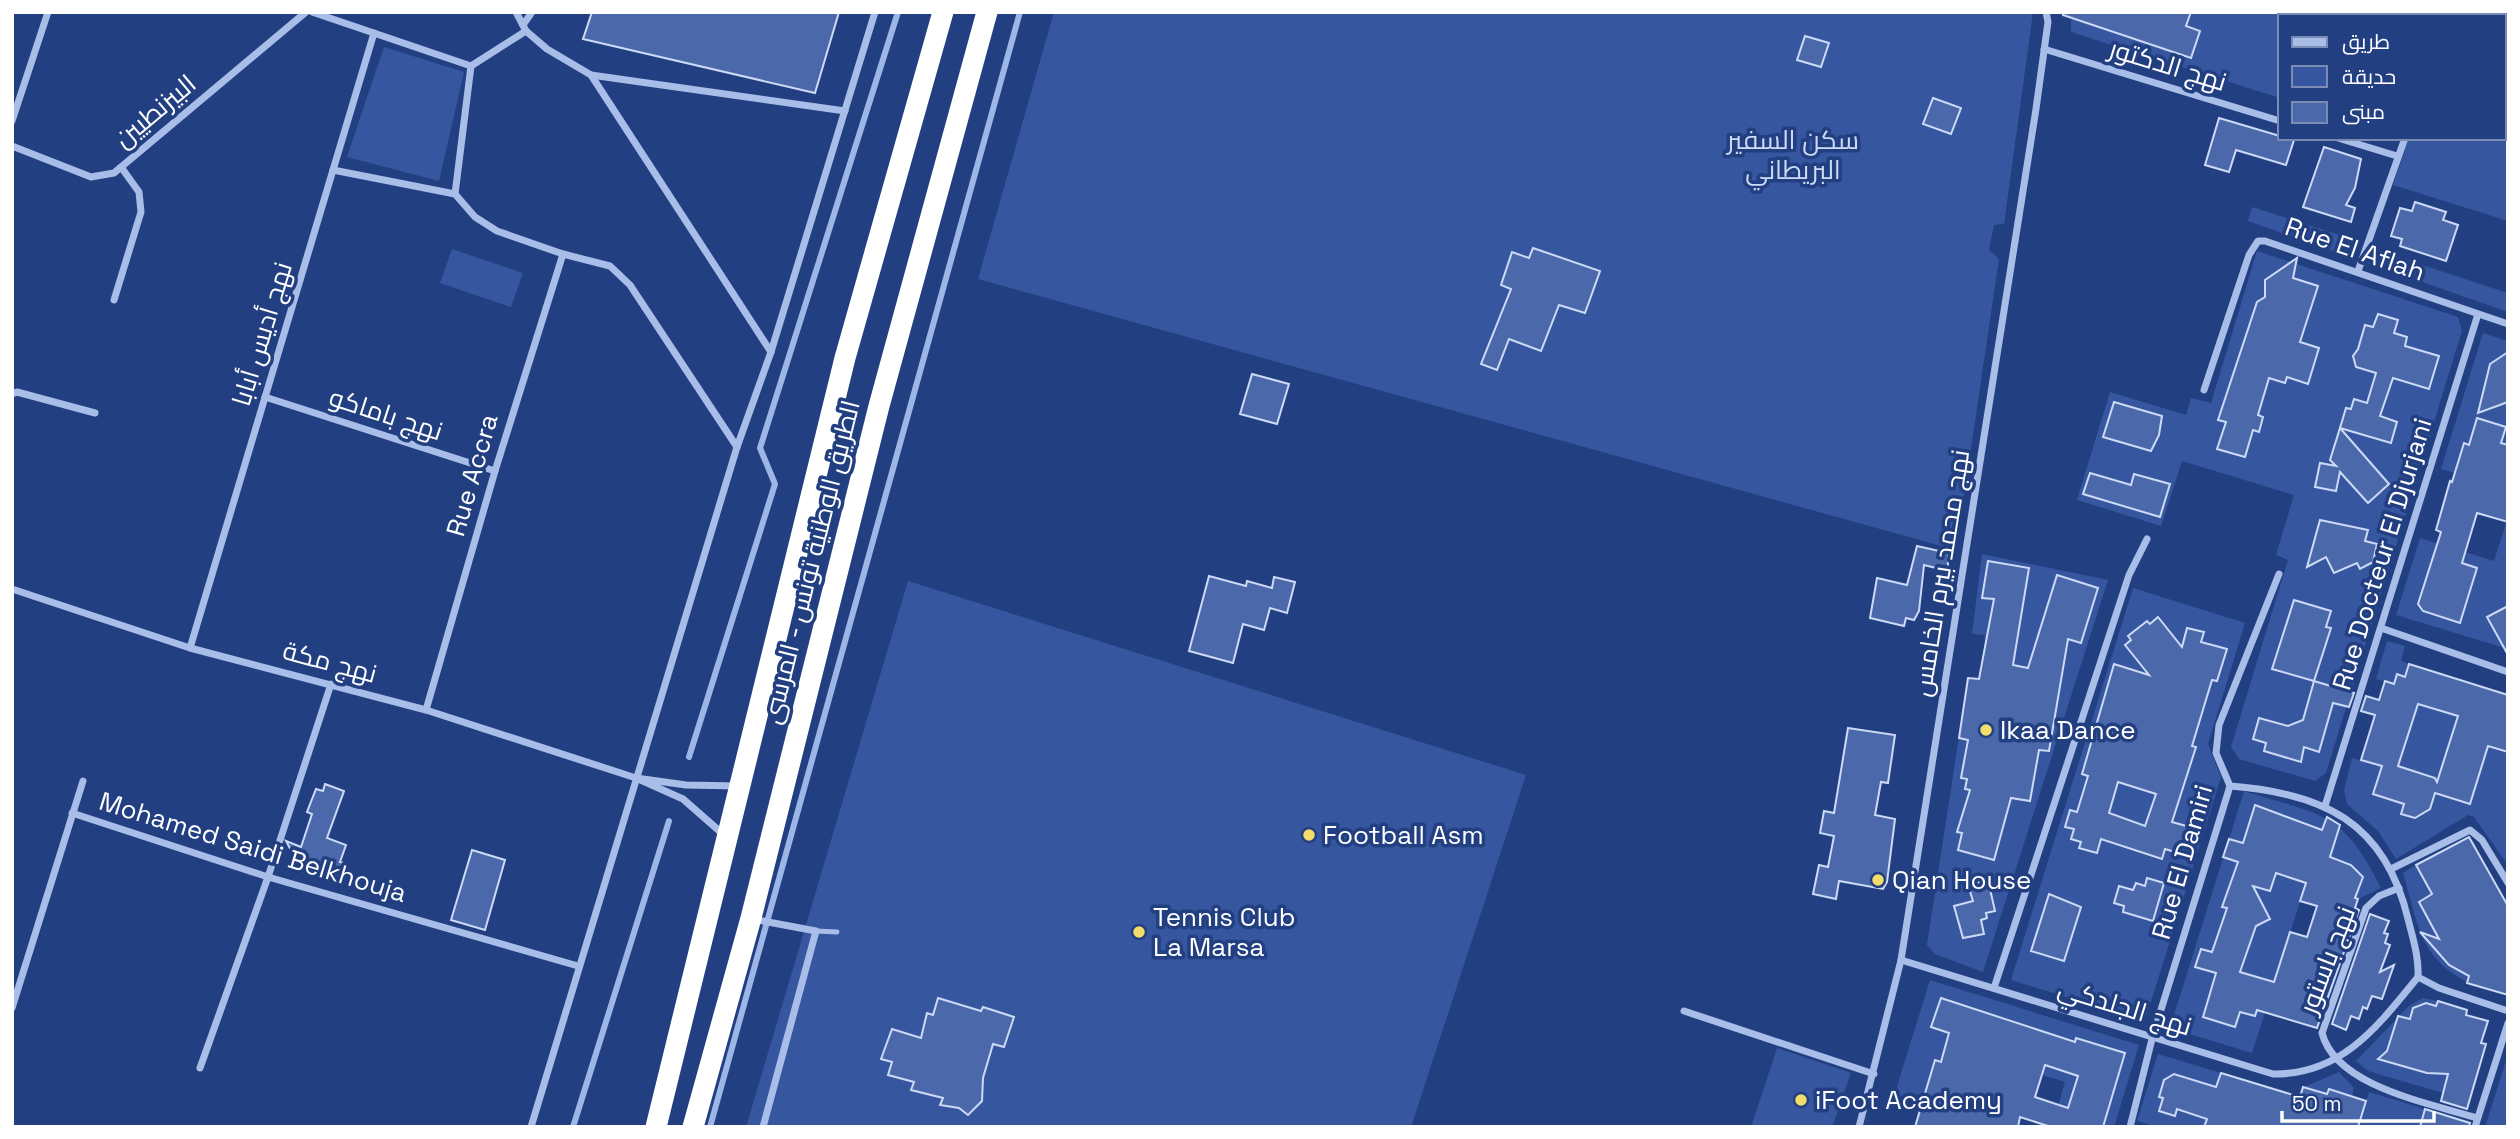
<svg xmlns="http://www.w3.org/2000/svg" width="2520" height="1139" font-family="'Space Grotesk',Cairo,sans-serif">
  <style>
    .green { fill: #36579f }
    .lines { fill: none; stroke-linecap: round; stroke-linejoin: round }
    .stream { stroke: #9cb6e8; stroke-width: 6 }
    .building { fill: #4b69aa; stroke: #ccdaf6; stroke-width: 2; fill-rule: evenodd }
    .lane { stroke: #a8bde7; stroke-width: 5 }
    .street { stroke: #a8bde7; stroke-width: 7 }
    .highway { stroke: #fff; stroke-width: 21 }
    .poi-dot { fill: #f3dd6a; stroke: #223f81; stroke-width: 2.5 }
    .labels { text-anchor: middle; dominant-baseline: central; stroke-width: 7; stroke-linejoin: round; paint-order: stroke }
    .street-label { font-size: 26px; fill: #fff; stroke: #223f81 }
    .park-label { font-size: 26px; fill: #ccdaf6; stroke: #223f81 }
    .poi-label { font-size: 26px; fill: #fff; stroke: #223f81; text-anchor: start }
  </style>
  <rect width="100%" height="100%" fill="#223f81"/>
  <!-- green -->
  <g class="green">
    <path d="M1054 12H2033L2004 224 1994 225 1989 250 1999 259 1956 550 978 279Z"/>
    <path d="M2076 12H2375L2376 16H2280V98L2071 32V21Z"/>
    <path d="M2492 12H2508V221L2393 185 2409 138H2504V16H2491Z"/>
    <path d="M384 47 464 72 439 181 347 157Z"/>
    <path d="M2252 207 2346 237 2341 254 2248 221Z"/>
    <path d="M452 249 523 273 511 307 440 283Z"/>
    <path d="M2373 249 2508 293V312L2368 263Z"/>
    <path d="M2257 251 2458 317 2462 331 2326 773 2315 781 2239 759 2231 747 2288 560 2276 555 2294 495 2182 461 2161 526 2077 500 2110 392 2186 415 2191 398 2211 403Z"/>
    <path d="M2483 333 2508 341V488L2441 469Z"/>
    <path d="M2508 517V649L2396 615 2420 538 2494 561Z"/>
    <path d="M1982 554 2108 580 1983 972 1935 954 1927 945 1968 678 1982 679 1985 635 1972 634Z"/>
    <path d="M908 581 1526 775 1411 1127H746Z"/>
    <path d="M2133 588 2245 623 2208 744 2221 777 2145 1021 2011 980Z"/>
    <path d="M2387 641 2405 646 2401 661 2409 664 2405 677 2397 675 2394 684 2376 679Z"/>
    <path d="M2504 693 2508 695 2502 750 2508 752V865L2474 817 2468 815 2396 859 2378 831 2347 804 2344 790 2352 758 2382 766 2374 794 2404 804 2401 814 2415 818 2430 810 2435 793 2470 804Z"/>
    <path d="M2418 704 2458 716 2438 779 2398 766Z"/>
    <path d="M2244 791C2320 815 2343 810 2381 888L2358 899 2306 883 2252 1053 2170 1028Z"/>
    <path d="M2416 865 2432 894 2419 902 2441 941 2432 946 2449 965 2469 976 2467 982C2418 956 2418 922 2403 873Z"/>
    <path d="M1930 980 2139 1045 2114 1127H2052L2065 1082 1985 1057 1965 1118 1894 1096Z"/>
    <path d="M2423 998 2438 1001 2436 1006 2426 1003 2414 1008 2456 1049 2443 1093 2368 1071 2356 1061 2410 1005Z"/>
    <path d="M1777 1048 1851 1073 1832 1127H1751Z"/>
    <path d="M2158 1054 2221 1073 2204 1127H2157L2137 1121Z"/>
    <path d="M2508 1054V1127H2485Z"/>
    <path d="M2339 1072 2354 1088 2352 1096 2329 1089 2327 1094 2304 1087Z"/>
    <path d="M2369 1092 2425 1109 2420 1127H2322L2363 1111Z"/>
  </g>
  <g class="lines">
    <!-- stream -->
    <g class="stream">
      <path d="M689 757 775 484 760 448 898 12"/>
      <path d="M573 1127 669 821"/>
      <path d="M710 1127 1020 12"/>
    </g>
  </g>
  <!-- building -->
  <g class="building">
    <path d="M592 12H839L815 93 583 39Z"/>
    <path d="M2063 12H2191L2186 26 2200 31 2191 58 2063 15Z"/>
    <path d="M1805 36 1829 43 1821 67 1797 60Z"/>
    <path d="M1933 98 1961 108 1951 134 1923 124Z"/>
    <path d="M2219 118 2280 136V138L2294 140 2286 165 2236 150 2229 172 2205 165Z"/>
    <path d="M2324 147 2361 159 2355 188 2346 205 2355 208 2351 222 2303 207Z"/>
    <path d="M2415 202 2446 212 2443 220 2458 225 2446 261 2400 246 2402 239 2391 236 2400 208 2412 211Z"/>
    <path d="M1533 248 1600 271 1585 313 1559 305 1541 351 1509 339 1497 370 1481 364 1511 289 1501 285 1512 252 1529 258Z"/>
    <path d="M2297 258 2293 278 2318 286 2300 342 2319 348 2308 384 2287 377 2285 383 2269 378 2258 415 2263 417 2259 432 2253 430 2245 457 2217 449 2226 422 2218 420 2257 302 2265 297V280Z"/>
    <path d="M2378 314 2398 320 2394 333 2407 337 2405 346 2439 356 2429 389 2393 378 2380 416 2397 422 2391 443 2340 428 2346 408 2351 409 2354 399 2367 403 2376 373 2356 367 2353 356 2358 349 2365 325 2373 327Z"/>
    <path d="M2508 352V402L2478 413 2490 364Z"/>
    <path d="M1252 374 1289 384 1277 424 1240 414Z"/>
    <path d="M2114 402 2162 416 2159 435 2151 451 2103 437Z"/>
    <path d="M2477 418 2506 427 2501 443 2508 445V522L2477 513 2462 563 2477 568 2460 623 2423 611 2418 604 2441 532 2436 530 2450 481 2452 482 2464 443 2469 445Z"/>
    <path d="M2340 428 2389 484 2368 503 2340 472 2336 491 2315 487 2320 463 2336 466 2330 460Z"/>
    <path d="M2090 473 2131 485 2134 474 2170 484 2160 517 2083 494Z"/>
    <path d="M2320 520 2368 530 2365 541 2377 544 2373 562 2360 569 2357 563 2334 573 2326 557 2307 567Z"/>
    <path d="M1917 546 1948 553V571L1924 565 1919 611 1914 620 1906 618 1904 626 1870 618 1877 578 1907 585Z"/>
    <path d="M1988 561 2029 568 2013 665 2028 668 2057 575 2098 588 2081 643 2068 639 2049 751 2039 750 2030 801 2011 798 1994 860 1958 850 1962 833 1957 832 1970 790 1965 789 1967 779 1961 778 1968 740 1959 738 1968 678 1979 679 1994 599 1982 598Z"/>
    <path d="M1209 576 1246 586 1247 581 1272 588 1274 577 1295 582 1287 613 1270 608 1264 630 1243 624 1233 663 1189 651Z"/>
    <path d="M2294 600 2331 611 2326 627 2331 628 2314 681 2272 669Z"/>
    <path d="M2508 606V655L2487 617Z"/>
    <path d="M2158 617 2182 647 2187 628 2204 632 2201 642 2227 649 2217 681 2212 680 2192 746 2196 747 2172 822 2190 827 2183 848 2177 847 2175 852 2165 849 2162 859 2101 839 2097 853 2079 848 2081 842 2071 839 2074 829 2065 827 2070 810 2077 812 2088 776 2082 774 2114 664 2149 675 2125 645 2131 640 2128 636 2147 621 2150 624ZM2118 782 2156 794 2145 826 2109 813Z"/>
    <path d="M2409 664 2508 695V752L2488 746 2470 804 2435 793 2430 809 2415 818 2401 814 2404 804 2373 794 2382 766 2361 760 2375 715 2361 711 2366 696 2379 700 2385 681 2394 684 2397 674 2405 677ZM2418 704 2458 716 2437 782 2435 778 2398 766Z"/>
    <path d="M2314 681 2354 693 2349 707 2333 703 2319 752 2304 747 2301 762 2264 751 2266 743 2253 739 2259 718 2288 726 2303 720Z"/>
    <path d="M1848 728 1895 735 1888 783 1881 782 1875 815 1895 819 1887 882 1883 889 1839 881 1836 899 1813 894 1819 865 1828 867 1834 836 1820 833 1824 811 1834 813Z"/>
    <path d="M325 784 344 791 327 838 346 845 340 862 347 864 340 884 302 871 286 841 301 847 312 814 307 812 316 789 323 791Z"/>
    <path d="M2255 805 2322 830 2327 817 2340 825 2330 857 2351 865 2363 877 2355 898 2358 899 2355 908 2359 910 2317 1028 2257 1010 2255 1016 2240 1012 2235 1027 2203 1017 2216 973 2195 967 2201 949 2212 952 2227 908 2222 907 2238 862 2223 857 2229 839 2243 843ZM2276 873 2306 883 2300 901 2317 906 2307 937 2290 932 2274 982 2240 972 2256 926 2270 919 2253 886 2270 891Z"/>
    <path d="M2469 837 2508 906V995L2467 983 2469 976 2449 965 2420 932 2439 939 2419 902 2432 894 2416 865Z"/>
    <path d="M472 850 505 860 485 930 451 920Z"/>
    <path d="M2147 878 2164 883 2153 921 2123 912 2124 906 2114 903 2119 886 2133 890 2136 883 2145 886Z"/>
    <path d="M1988 880 1995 911 1986 913 1987 918 1981 920 1984 934 1963 938 1954 906 1973 901 1968 885Z"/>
    <path d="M2049 894 2081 907 2064 961 2031 951Z"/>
    <path d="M2370 914 2389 921 2384 933 2388 934 2385 943 2390 945 2380 972 2394 965 2382 999 2372 996 2367 1009 2363 1007 2359 1019 2351 1016 2346 1030 2332 1024Z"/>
    <path d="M938 998 981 1011 983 1007 1014 1017 1004 1047 993 1044 983 1078 982 1101 968 1115 959 1108 940 1105 943 1098 911 1090 914 1082 888 1075 892 1062 881 1059 892 1029 921 1038 927 1013 933 1015Z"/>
    <path d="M1941 998 2075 1042 2076 1038 2125 1053 2103 1127H2051L2020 1117 2018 1127H1915L1935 1060 1941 1062 1949 1033 1931 1027ZM2045 1065 2078 1076 2068 1108 2035 1097Z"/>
    <path d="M2438 1001 2467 1010 2466 1015 2488 1021 2481 1043 2486 1044 2467 1109 2441 1101 2448 1074 2427 1073 2378 1059 2387 1051 2398 1016 2410 1019 2413 1008 2426 1003 2436 1006Z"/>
    <path d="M2221 1073 2300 1097 2303 1087 2327 1094 2329 1089 2366 1101 2358 1127H2204L2207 1119 2177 1109 2175 1116 2159 1111 2163 1098 2159 1097 2164 1080 2174 1074 2216 1087Z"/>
    <path d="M2425 1109 2470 1123 2469 1127H2420Z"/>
  </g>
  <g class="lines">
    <!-- lane -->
    <path class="lane" d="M816 931 837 932"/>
    <!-- street -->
    <g class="street">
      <path d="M312 12 471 66"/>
      <path d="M516 12 526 31 547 49 591 75 845 111"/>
      <path d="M2396 12 2397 16"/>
      <path d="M2485 16 2486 12"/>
      <path d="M523 25 532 12"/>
      <path d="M2044 49 2280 121"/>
      <path d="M591 75 771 352"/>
      <path d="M12 121 48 12"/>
      <path d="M2338 138 2397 156"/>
      <path d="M12 146 91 177 114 173 306 12"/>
      <path d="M333 170 455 194 475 217 497 231 563 254 610 266 630 285 737 447"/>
      <path d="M455 194 471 66 526 31"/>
      <path d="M2358 271 2405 138"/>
      <path d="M114 300 141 212 139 192 121 167"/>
      <path d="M2204 390 2249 255 2258 241H2265L2508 324"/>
      <path d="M12 394 17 392 95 413"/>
      <path d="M265 397 495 471"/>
      <path d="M12 589 190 648 426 710 636 778"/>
      <path d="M2381 628 2508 672"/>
      <path d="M190 648 374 33"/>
      <path d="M426 710 495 471 563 254"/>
      <path d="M2230 786C2323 793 2385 822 2408 919 2413 939 2419 957 2418 977"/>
      <path d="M2325 806 2478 314"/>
      <path d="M72 813 268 877 578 966"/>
      <path d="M724 835 683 799 636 778 686 785 738 786"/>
      <path d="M2391 869 2470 830 2482 840 2508 883"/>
      <path d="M2399 888 2379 896 2366 908 2322 1033C2336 1087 2430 1103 2477 1118"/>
      <path d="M752 919 816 931 763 1127"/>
      <path d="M1901 960 2273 1074C2342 1075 2378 1026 2418 977"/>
      <path d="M2418 977 2439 988 2508 1011"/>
      <path d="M1994 988 2129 575 2147 539"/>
      <path d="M12 1008 83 781"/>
      <path d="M1684 1011 1874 1074"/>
      <path d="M200 1068 268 877 331 684"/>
      <path d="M531 1127 737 447 771 352 875 12"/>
      <path d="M1859 1127 1901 960 2036 109 2048 22 2046 12"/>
      <path d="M2130 1127 2152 1039 2230 786 2216 753 2219 725 2279 574"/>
      <path d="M2475 1127 2508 1023"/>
    </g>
    <!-- highway -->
    <g class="highway">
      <path d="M656 1127 845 358 943 12"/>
      <path d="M693 1127 751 918 879 406 987 12"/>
    </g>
  </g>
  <!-- markers -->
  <g class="poi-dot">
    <circle cx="1986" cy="730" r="7"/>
    <circle cx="1309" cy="835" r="7"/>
    <circle cx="1878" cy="880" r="7"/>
    <circle cx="1139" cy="932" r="7"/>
    <circle cx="1801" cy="1100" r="7"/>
  </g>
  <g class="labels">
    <!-- street labels -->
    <g class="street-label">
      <text transform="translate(2168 65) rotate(17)">نهج الدكتور</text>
      <text transform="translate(155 111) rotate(-40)">البيزنطيين</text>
      <text transform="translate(2355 249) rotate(19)">Rue El Aflah</text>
      <text transform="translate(262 334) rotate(-73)">نهج أديس أبابا</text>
      <text transform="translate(386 414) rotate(18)">نهج باماكو</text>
      <text transform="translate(472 475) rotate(-74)">Rue Accra</text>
      <text transform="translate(2382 554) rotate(-73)">Rue Docteur El Djurjani</text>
      <text transform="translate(811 562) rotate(-76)">الطريق الوطنية تونس - المرسى</text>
      <text transform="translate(1941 573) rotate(-81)">نهج محمد بيرم الخامس</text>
      <text transform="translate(330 662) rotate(15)">نهج مكة</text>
      <text transform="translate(253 847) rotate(17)">Mohamed Saidi Belkhouja</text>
      <text transform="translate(2182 862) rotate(-74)">Rue El Damiri</text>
      <text transform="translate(2327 960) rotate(-69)">نهج باستور</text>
      <text transform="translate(2125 1007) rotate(17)">نهج الجلدكي</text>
    </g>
    <!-- park labels -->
    <g class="park-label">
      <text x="1793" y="140">سكن السفير<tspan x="1793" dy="30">البريطاني</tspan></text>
    </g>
    <!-- poi labels -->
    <g class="poi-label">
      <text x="2000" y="730">Ikaa Dance</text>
      <text x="1323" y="835">Football Asm</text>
      <text x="1892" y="880">Qian House</text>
      <text x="1153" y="917">Tennis Club<tspan x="1153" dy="30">La Marsa</tspan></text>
      <text x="1815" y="1100">iFoot Academy</text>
    </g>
  </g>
  <!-- border -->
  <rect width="2520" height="1139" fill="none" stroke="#ffffff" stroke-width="28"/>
  <!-- legend -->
  <rect x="2278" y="14" width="228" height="126" fill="#223f81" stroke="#7a8cb3" stroke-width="2"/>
  <rect x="2292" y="37" width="35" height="10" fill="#a8bde7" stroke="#7a8cb3" stroke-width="2"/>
  <text x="2342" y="49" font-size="21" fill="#ffffff">طريق</text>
  <rect x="2292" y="66" width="35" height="21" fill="#36579f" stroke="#7a8cb3" stroke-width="2"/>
  <text x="2342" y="84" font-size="21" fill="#ffffff">حديقة</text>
  <rect x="2292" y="102" width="35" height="21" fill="#4b69aa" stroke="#7a8cb3" stroke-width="2"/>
  <text x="2342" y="119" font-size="21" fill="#ffffff">مبنى</text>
  <!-- scale -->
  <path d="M2282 1111v10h152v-10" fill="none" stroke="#ffffff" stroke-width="3.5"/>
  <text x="2292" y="1111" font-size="21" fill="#ffffff" stroke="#223f81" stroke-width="5" paint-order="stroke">50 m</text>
</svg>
